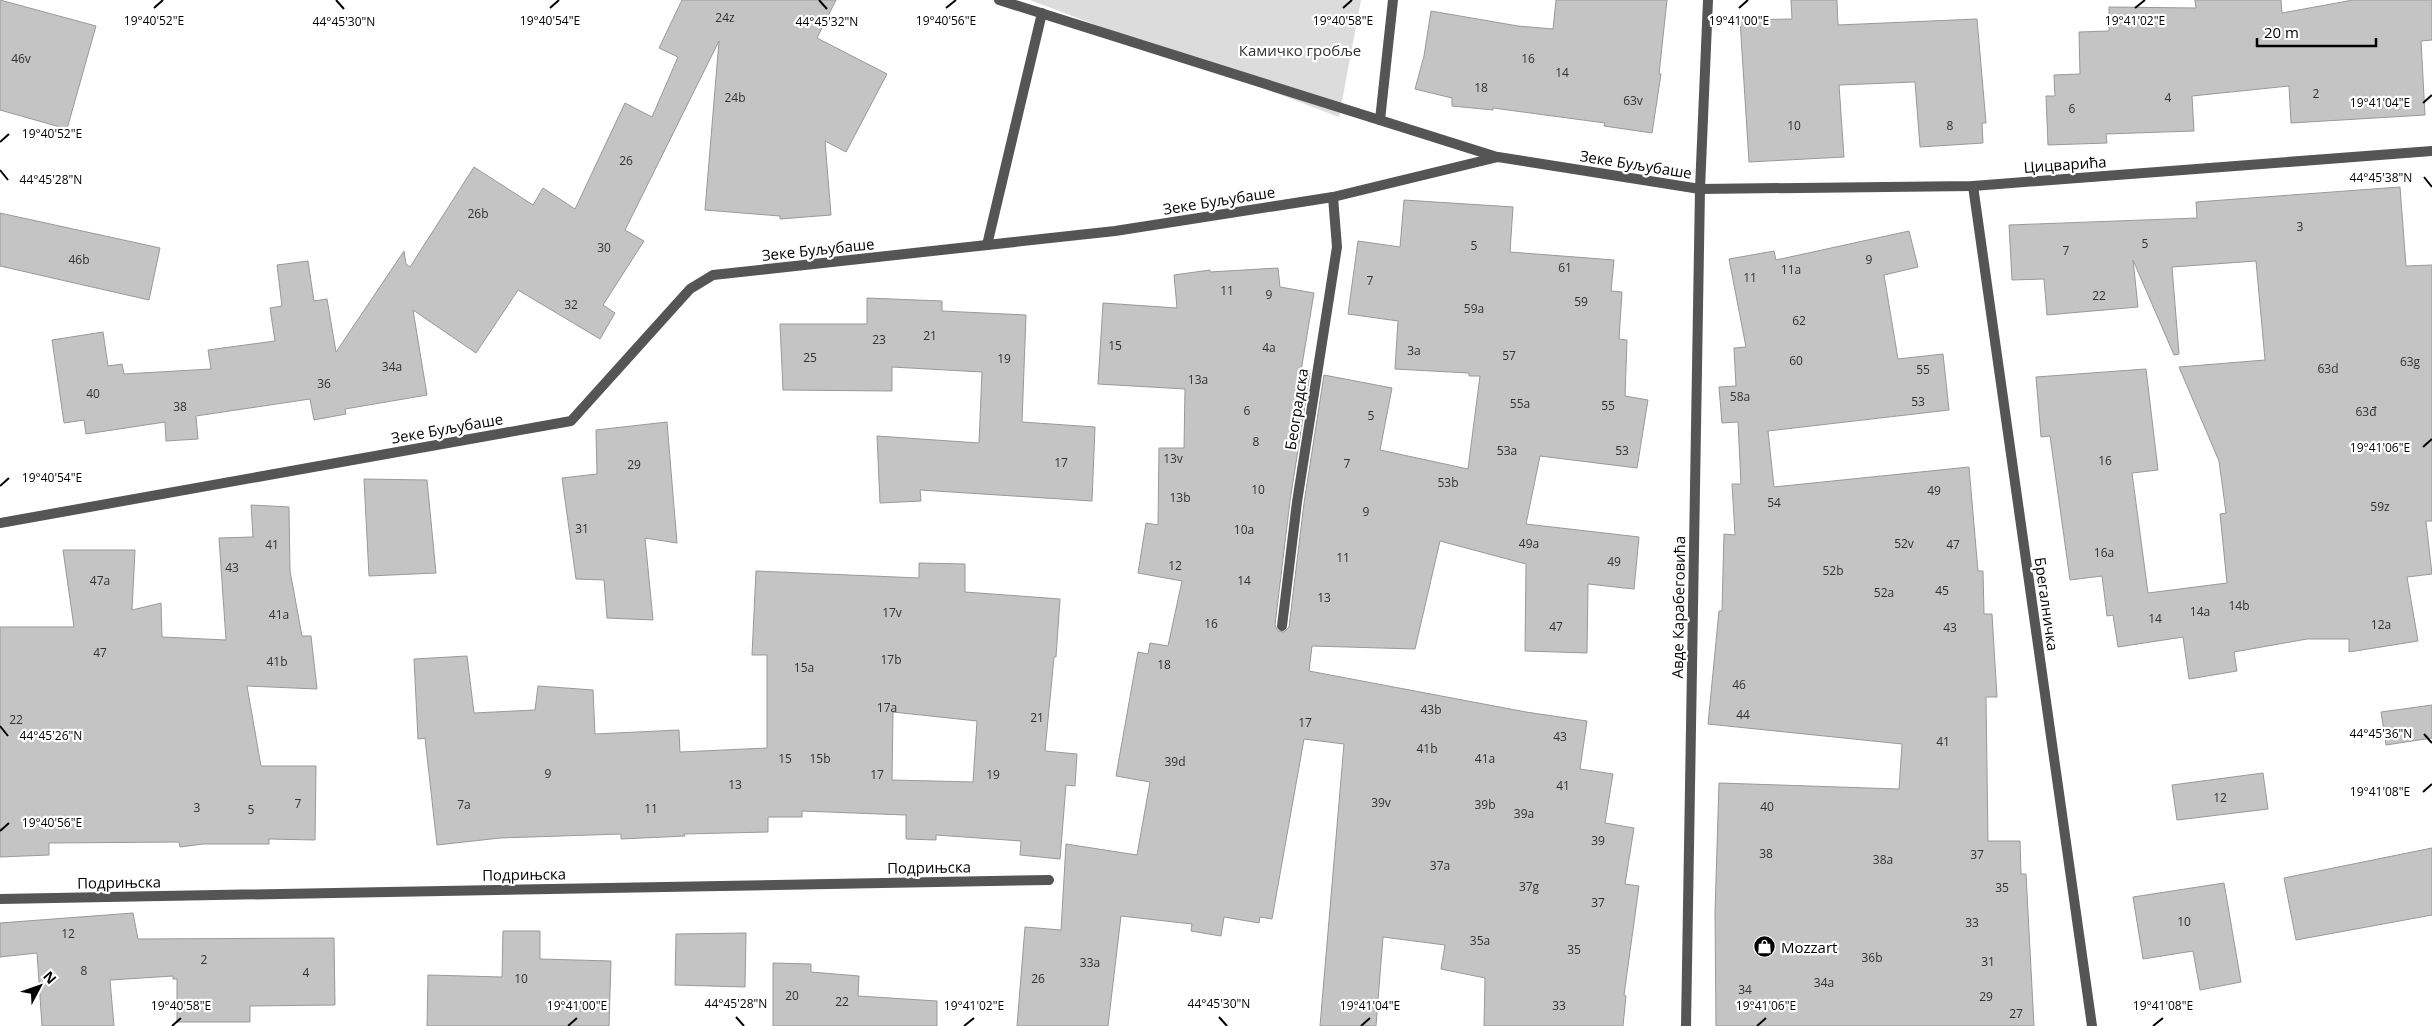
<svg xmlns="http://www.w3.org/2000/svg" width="2432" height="1026" font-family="'Open Sans',sans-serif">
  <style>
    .green { fill: #dcdcdc }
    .building { fill: #c4c4c4; stroke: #999; fill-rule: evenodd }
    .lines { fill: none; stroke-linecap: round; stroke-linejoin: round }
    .street { stroke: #555; stroke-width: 10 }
    .ticks { fill: none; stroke: #000; stroke-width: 2 }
    .labels { text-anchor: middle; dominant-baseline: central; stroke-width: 4.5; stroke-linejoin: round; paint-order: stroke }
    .number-label { font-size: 12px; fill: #313131 }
    .park-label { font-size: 15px; fill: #333; stroke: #fff }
    .street-label { font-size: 15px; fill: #000; stroke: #fff }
    .poi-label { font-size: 15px; fill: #000; stroke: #fff; text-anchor: start }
    .ticks-label { font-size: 12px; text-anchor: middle; fill: #000; stroke: #fff; stroke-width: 4.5; stroke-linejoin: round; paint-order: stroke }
  </style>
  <rect width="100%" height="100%" fill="#fff"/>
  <!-- green -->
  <path class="green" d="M1030 0H1361L1339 117Z"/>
  <!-- building -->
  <g class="building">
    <path d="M0 0 96 26 67 129 0 110Z"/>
    <path d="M682 0H836L817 38 887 74 846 152 825 141 831 215 780 219V216L705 210 719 41 625 230 644 241 603 305 615 313 600 339 518 290 476 353 413 310 427 395 345 409 346 414 314 420 310 399 196 416 198 439 166 441 165 422 86 434 84 420 64 423 52 340 103 332 108 366 122 364 124 374 211 369 208 350 275 341 270 308 282 306 277 265 308 261 314 301 327 299 336 352 404 251 406 264 410 267 474 167 533 205 543 188 575 209 625 103 652 117 678 57 659 48Z"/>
    <path d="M1556 0H1667L1659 74H1661L1652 133 1604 126 1605 123 1493 108V110L1452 106V98L1415 89 1424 56 1431 11 1518 26 1553 29Z"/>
    <path d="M1791 0H1837L1838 25 1977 19 1986 123H1982L1983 143 1920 147 1915 82 1839 85 1844 157 1749 162 1740 20 1792 19Z"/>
    <path d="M2195 0H2281L2282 13 2353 0H2432V40L2421 41 2425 115 2291 123 2289 86 2192 96 2194 131 2106 134 2107 143 2048 145 2046 96H2055L2054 75 2080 74 2079 32 2109 31V7L2196 8Z"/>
    <path d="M2400 187 2406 266 2432 265V521H2426L2432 574 2407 577 2418 641 2349 652V639H2307L2234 652 2237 671 2189 679 2183 637 2118 647 2113 615 2107 616 2102 576 2070 580 2050 436 2041 437 2036 377 2146 369 2158 470 2132 473 2148 593 2227 583 2220 514 2226 513 2219 461 2179 367 2265 360 2256 261 2172 267 2179 354 2174 355 2133 260 2138 307 2047 315 2044 279 2012 280 2009 225 2197 218 2196 202Z"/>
    <path d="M1404 200 1513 207 1510 252 1614 260 1611 291 1622 292 1619 339 1627 340 1625 396 1648 400 1637 468 1540 456 1526 524 1639 537 1634 589 1588 584 1587 653 1525 651 1526 564 1440 541 1415 649 1312 646 1309 671 1526 712 1587 721 1580 769 1613 774 1605 823 1634 828 1625 884 1639 886 1624 995 1626 996 1623 1026H1484L1485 978 1441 969 1445 945 1383 937 1376 1026H1320L1344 744 1304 739 1272 919 1260 917 1259 923 1224 917 1221 936 1191 931 1192 924 1121 916 1108 1026H1017L1025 927 1061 930 1066 844 1137 855 1150 782 1116 776 1138 652 1148 654 1150 643 1168 646 1182 581 1138 573 1146 523 1158 525 1159 448H1184L1185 389 1098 384 1103 303 1177 308 1174 275 1210 270V272L1278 268 1280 287 1314 293 1301 371 1310 373 1290 501 1275 625 1278 631 1284 632 1289 627 1304 503 1324 375 1392 388 1380 450 1468 469 1480 376H1469V373L1395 369 1398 321 1348 314 1358 241 1400 247Z"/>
    <path d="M0 213 160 248 149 300 0 266Z"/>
    <path d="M1909 231 1918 267 1884 275 1898 359 1943 354 1949 410 1768 431 1774 487 1969 467 1978 571H1983L1984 614H1992L1997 697H1986L1988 841H2020L2021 874H2026L2034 1026H1716L1715 913 1719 783 1899 789 1902 744 1708 724 1719 611H1722L1724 534 1735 535 1732 484H1741L1738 422 1722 423 1719 387 1736 386 1734 348 1746 347 1729 259 1774 251 1776 260Z"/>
    <path d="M867 298 942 301V311L1026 315 1022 422 1095 427 1092 501 920 490 921 501 880 503 877 436 979 443 982 372 892 367V391L783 390 780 324H867Z"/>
    <path d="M667 422 677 543 645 538 653 620 607 618 604 580 576 579 562 478 597 474 596 430Z"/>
    <path d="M364 479 427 480 436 573 369 576Z"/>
    <path d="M251 505 289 507 290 571 302 636H311L317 689 247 686 261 766H316L315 840 269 839V844H203L180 847 179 842 49 843V855L0 857V627H74L63 550H135L132 610 161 603 162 637 226 640 219 538 253 537Z"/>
    <path d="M919 563 965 564V592L1060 599 1056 657H1054L1045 751 1077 754 1075 786 1066 785 1060 859 1020 855 1021 841 936 835V840L906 839V815L802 811V817H768V832L684 834 685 836 621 839V834L500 838 437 845 425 738 418 739 414 659 467 656 474 713 535 710 538 686 593 690 595 734 679 730 680 752 767 748V655H752L756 571 919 578ZM893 712 977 721 973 782 892 780Z"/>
    <path d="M2432 705V738L2386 745 2381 712Z"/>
    <path d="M2263 773 2268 809 2177 820 2172 785Z"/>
    <path d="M2432 848V915L2296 940 2284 878Z"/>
    <path d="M2224 883 2241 982 2200 990 2193 951 2143 959 2133 897Z"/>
    <path d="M133 913 138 939 334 938 335 1005 250 1006V1022H177V979H173V976L110 980 114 1026H42L37 953 0 957V923Z"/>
    <path d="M503 931H540V959L611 961 609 1026H427L428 975 502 977Z"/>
    <path d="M746 933 745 987 675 985 676 934Z"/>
    <path d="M773 963 811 964V972L859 976 858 996 937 1001V1026H773Z"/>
  </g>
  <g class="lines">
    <!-- street -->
    <g class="street">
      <path d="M999 0 1497 157"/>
      <path d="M1380 120 1393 0"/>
      <path d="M1973 186 2092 1026"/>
      <path d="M987 245 1042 13"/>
      <path d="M0 523 571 421 690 289 713 275 1115 231 1333 197 1498 157 1700 189 1973 186 2432 151"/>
      <path d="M1282 626 1297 502 1337 247 1333 197"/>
      <path d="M0 899 1049 880"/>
      <path d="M1686 1026 1700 189 1708 0"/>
    </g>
  </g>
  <!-- ticks -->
  <path class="ticks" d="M336 0 344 9M819 0 827 9M154 8 163 0M550 8 559 0M946 8 956 0M1343 8 1352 0M1739 8 1748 0M2135 8 2145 0M2423 103 2432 95M0 142 9 134M0 170 8 180M2424 177 2432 187M2423 447 2432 439M0 486 9 478M0 726 8 736M2424 734 2432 743M2423 792 2432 784M0 831 9 823M736 1017 744 1026M1219 1017 1227 1026M172 1026 181 1018M568 1026 577 1018M964 1026 974 1018M1361 1026 1370 1018M1757 1026 1766 1018M2153 1026 2163 1018"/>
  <!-- icons -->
  <defs>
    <symbol id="shop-disc" viewBox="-11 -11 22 22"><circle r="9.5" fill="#000" stroke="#fff"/><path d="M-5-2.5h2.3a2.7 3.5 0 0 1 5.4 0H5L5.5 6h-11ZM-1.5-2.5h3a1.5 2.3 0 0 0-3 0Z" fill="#fff"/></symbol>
  </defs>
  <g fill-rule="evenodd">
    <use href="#shop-disc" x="1752" y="934" width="25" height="25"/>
  </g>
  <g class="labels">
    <!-- number labels -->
    <g class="number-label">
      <text x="725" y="17">24z</text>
      <text x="21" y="58">46v</text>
      <text x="1528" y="58">16</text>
      <text x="1562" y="72">14</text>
      <text x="1481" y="87">18</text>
      <text x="2316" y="93">2</text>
      <text x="735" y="97">24b</text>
      <text x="2168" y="97">4</text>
      <text x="1633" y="100">63v</text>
      <text x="2072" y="108">6</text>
      <text x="1794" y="125">10</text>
      <text x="1950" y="125">8</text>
      <text x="626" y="160">26</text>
      <text x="478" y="213">26b</text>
      <text x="2300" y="226">3</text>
      <text x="2145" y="243">5</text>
      <text x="1474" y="245">5</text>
      <text x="604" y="247">30</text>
      <text x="2066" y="250">7</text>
      <text x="79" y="259">46b</text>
      <text x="1869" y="259">9</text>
      <text x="1565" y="267">61</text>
      <text x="1791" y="269">11a</text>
      <text x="1750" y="277">11</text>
      <text x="1370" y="280">7</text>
      <text x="1227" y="290">11</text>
      <text x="1269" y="294">9</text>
      <text x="2099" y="295">22</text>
      <text x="1581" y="301">59</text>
      <text x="571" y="304">32</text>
      <text x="1474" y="308">59a</text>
      <text x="1799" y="320">62</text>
      <text x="930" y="335">21</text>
      <text x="879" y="339">23</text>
      <text x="1115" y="345">15</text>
      <text x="1269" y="347">4a</text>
      <text x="1414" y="350">3a</text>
      <text x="1509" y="355">57</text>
      <text x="810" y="357">25</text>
      <text x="1004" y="358">19</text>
      <text x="1796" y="360">60</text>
      <text x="2410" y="361">63g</text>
      <text x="392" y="366">34a</text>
      <text x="2328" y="368">63d</text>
      <text x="1923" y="369">55</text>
      <text x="1198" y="379">13a</text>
      <text x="324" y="383">36</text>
      <text x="93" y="393">40</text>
      <text x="1740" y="396">58a</text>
      <text x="1918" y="401">53</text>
      <text x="1520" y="403">55a</text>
      <text x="1608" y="405">55</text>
      <text x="180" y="406">38</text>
      <text x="1247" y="410">6</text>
      <text x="2366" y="411">63đ</text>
      <text x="1371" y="415">5</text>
      <text x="1256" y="441">8</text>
      <text x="1507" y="450">53a</text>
      <text x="1622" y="450">53</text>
      <text x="1173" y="458">13v</text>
      <text x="2105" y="460">16</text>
      <text x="1061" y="462">17</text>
      <text x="1347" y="463">7</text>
      <text x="634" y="464">29</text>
      <text x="1448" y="482">53b</text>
      <text x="1258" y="489">10</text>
      <text x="1934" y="490">49</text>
      <text x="1180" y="497">13b</text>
      <text x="1774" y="502">54</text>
      <text x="2380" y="506">59z</text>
      <text x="1366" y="511">9</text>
      <text x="582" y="528">31</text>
      <text x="1244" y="529">10a</text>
      <text x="1529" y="543">49a</text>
      <text x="1904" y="543">52v</text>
      <text x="272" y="544">41</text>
      <text x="1953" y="544">47</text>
      <text x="2104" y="552">16a</text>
      <text x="1343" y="557">11</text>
      <text x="1614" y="561">49</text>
      <text x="1175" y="565">12</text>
      <text x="232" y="567">43</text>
      <text x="1833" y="570">52b</text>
      <text x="100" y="580">47a</text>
      <text x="1244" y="580">14</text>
      <text x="1942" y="590">45</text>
      <text x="1884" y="592">52a</text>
      <text x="1324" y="597">13</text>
      <text x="2239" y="605">14b</text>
      <text x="2200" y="611">14a</text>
      <text x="892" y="612">17v</text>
      <text x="279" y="614">41a</text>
      <text x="2155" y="618">14</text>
      <text x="1211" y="623">16</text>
      <text x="2381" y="624">12a</text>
      <text x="1556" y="626">47</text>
      <text x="1950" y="627">43</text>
      <text x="100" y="652">47</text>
      <text x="891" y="659">17b</text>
      <text x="277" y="661">41b</text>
      <text x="1164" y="664">18</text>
      <text x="804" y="667">15a</text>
      <text x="1739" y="684">46</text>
      <text x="887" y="707">17a</text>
      <text x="1431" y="709">43b</text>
      <text x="1743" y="714">44</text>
      <text x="1037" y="717">21</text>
      <text x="16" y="719">22</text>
      <text x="1305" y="722">17</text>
      <text x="1560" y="736">43</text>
      <text x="1943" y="741">41</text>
      <text x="1427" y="748">41b</text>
      <text x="785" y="758">15</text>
      <text x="820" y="758">15b</text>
      <text x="1485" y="758">41a</text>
      <text x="1175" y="761">39d</text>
      <text x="548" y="773">9</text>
      <text x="877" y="774">17</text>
      <text x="993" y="774">19</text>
      <text x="735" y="784">13</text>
      <text x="1563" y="785">41</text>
      <text x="2220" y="797">12</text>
      <text x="1381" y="802">39v</text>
      <text x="298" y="803">7</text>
      <text x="464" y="804">7a</text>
      <text x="1485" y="804">39b</text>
      <text x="1767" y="806">40</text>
      <text x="197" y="807">3</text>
      <text x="651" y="808">11</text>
      <text x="251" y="809">5</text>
      <text x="1524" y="813">39a</text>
      <text x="1598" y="840">39</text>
      <text x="1766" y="853">38</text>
      <text x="1977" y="854">37</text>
      <text x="1883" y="859">38a</text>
      <text x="1440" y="865">37a</text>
      <text x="1529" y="886">37g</text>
      <text x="2002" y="887">35</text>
      <text x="1598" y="902">37</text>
      <text x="2184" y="921">10</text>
      <text x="1972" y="922">33</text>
      <text x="68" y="933">12</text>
      <text x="1480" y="940">35a</text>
      <text x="1574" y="949">35</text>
      <text x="1872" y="957">36b</text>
      <text x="204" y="959">2</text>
      <text x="1988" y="961">31</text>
      <text x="1090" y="962">33a</text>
      <text x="84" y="970">8</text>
      <text x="306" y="972">4</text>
      <text x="521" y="978">10</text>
      <text x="1038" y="978">26</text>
      <text x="1824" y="982">34a</text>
      <text x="1745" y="989">34</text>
      <text x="792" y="995">20</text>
      <text x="1986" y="996">29</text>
      <text x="842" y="1001">22</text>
      <text x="1559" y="1005">33</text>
      <text x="2016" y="1013">27</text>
    </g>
    <!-- park labels -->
    <g class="park-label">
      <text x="1300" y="50">Камичко гробље</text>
    </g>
    <!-- street labels -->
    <g class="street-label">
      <text transform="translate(1636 164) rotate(9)">Зеке Буљубаше</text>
      <text transform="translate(2065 164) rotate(-4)">Цицварића</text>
      <text transform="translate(1219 200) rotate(-9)">Зеке Буљубаше</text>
      <text transform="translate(818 249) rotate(-6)">Зеке Буљубаше</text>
      <text transform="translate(1296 409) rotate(-81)">Београдска</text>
      <text transform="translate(447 428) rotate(-10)">Зеке Буљубаше</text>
      <text transform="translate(2047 604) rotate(82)">Брегалничка</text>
      <text transform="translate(1678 607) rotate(-89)">Авде Карабеговића</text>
      <text transform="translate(929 867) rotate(-1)">Подрињска</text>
      <text transform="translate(524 874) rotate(-1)">Подрињска</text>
      <text transform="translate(119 882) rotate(-1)">Подрињска</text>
    </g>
    <!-- poi labels -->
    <g class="poi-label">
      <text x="1781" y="947">Mozzart</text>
    </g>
  </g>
  <g class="ticks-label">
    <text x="154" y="25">19°40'52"E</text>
    <text x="550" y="25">19°40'54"E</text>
    <text x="946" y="25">19°40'56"E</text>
    <text x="1343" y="25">19°40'58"E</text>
    <text x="1739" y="25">19°41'00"E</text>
    <text x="2135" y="25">19°41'02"E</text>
    <text x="827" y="26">44°45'32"N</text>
    <text x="344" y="26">44°45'30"N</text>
    <text x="2380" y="107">19°41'04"E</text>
    <text x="52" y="138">19°40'52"E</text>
    <text x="2381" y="182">44°45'38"N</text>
    <text x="51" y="184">44°45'28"N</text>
    <text x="2380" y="452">19°41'06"E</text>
    <text x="52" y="482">19°40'54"E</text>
    <text x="2381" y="738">44°45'36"N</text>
    <text x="51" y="740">44°45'26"N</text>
    <text x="2380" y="796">19°41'08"E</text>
    <text x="52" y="827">19°40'56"E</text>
    <text x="736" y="1008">44°45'28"N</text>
    <text x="1219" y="1008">44°45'30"N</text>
    <text x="181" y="1010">19°40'58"E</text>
    <text x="577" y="1010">19°41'00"E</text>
    <text x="974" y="1010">19°41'02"E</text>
    <text x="1370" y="1010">19°41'04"E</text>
    <text x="1766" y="1010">19°41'06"E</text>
    <text x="2163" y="1010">19°41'08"E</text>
  </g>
  <!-- north arrow -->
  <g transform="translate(40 986) rotate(49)" stroke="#ffffff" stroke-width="4" paint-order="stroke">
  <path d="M0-4L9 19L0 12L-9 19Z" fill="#000000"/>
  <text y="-8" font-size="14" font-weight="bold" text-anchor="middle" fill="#000000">N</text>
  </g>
  <!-- scale -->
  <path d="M2257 38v8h119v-8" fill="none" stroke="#000000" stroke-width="2.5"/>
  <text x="2264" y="38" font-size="15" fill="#000000" stroke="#ffffff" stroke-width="4" paint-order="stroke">20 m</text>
</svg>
